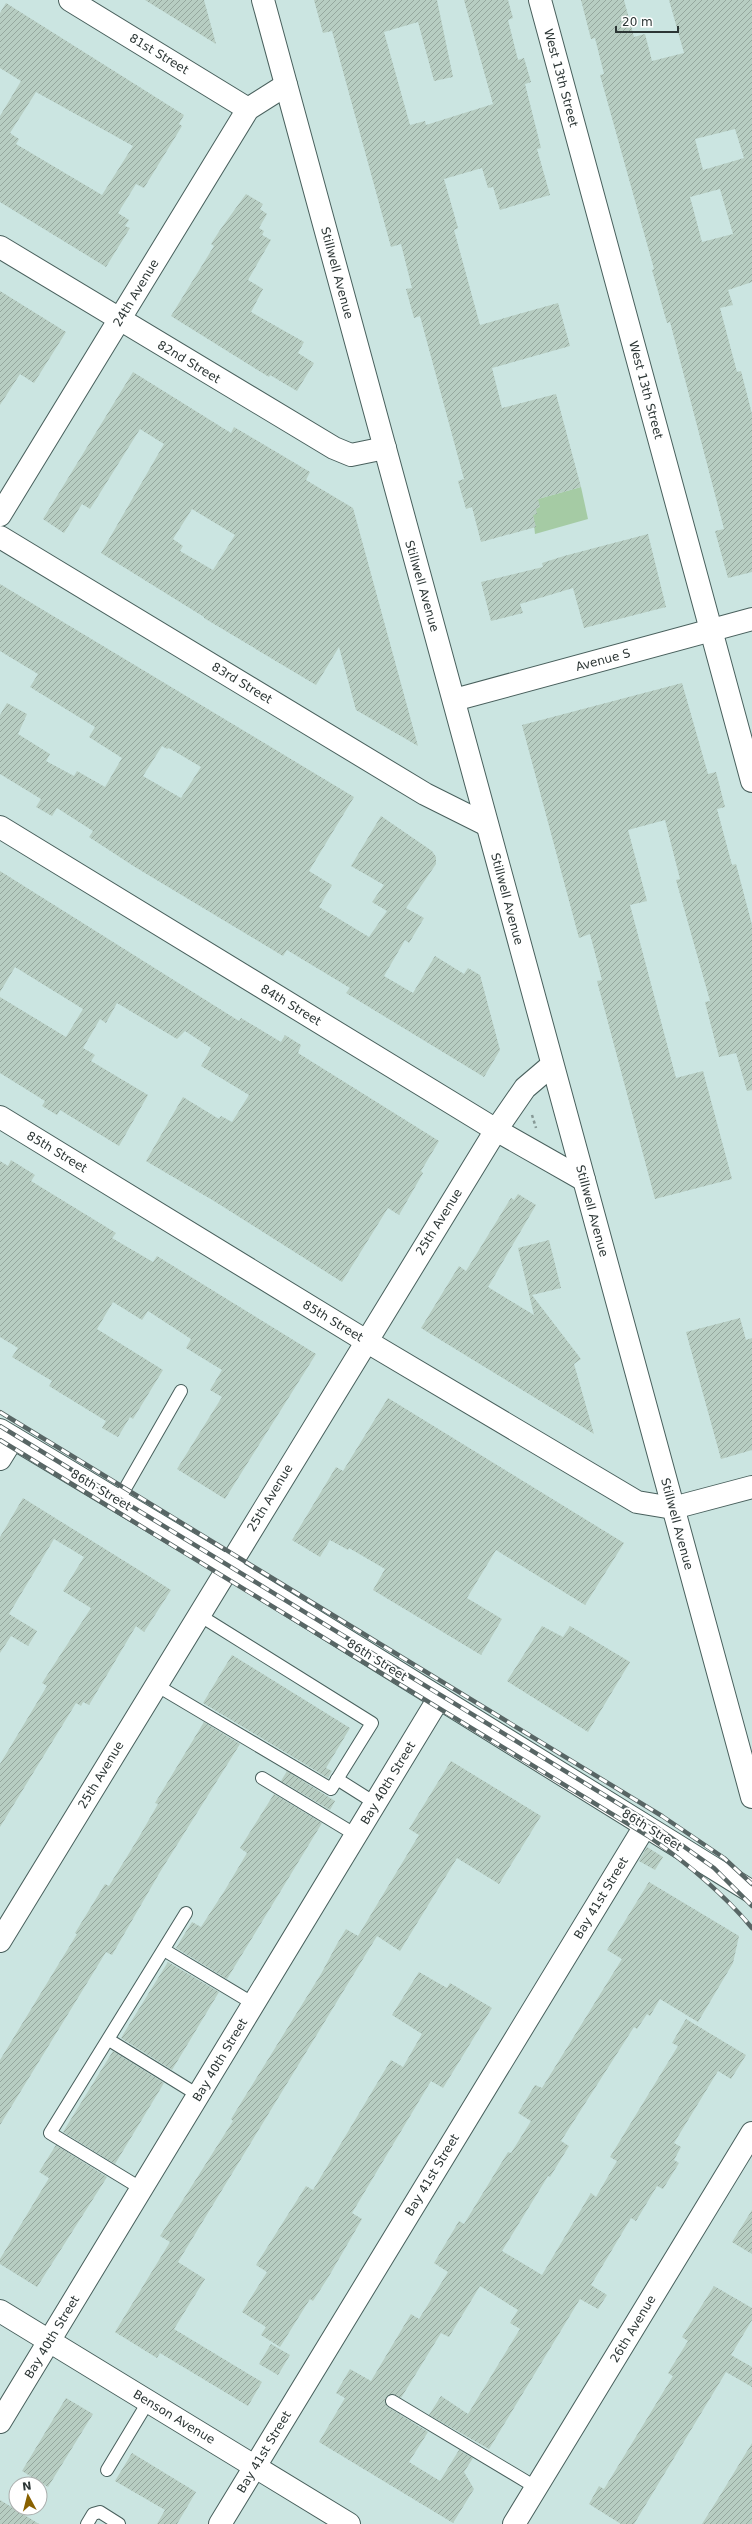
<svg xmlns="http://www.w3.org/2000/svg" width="752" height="2524" font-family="'DejaVu Sans',sans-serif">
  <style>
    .park { fill: #a5cba4 }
    .building { fill: url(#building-hatch); fill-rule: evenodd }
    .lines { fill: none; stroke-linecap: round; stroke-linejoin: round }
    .lane-casing { stroke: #49605d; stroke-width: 14 }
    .street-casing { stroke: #49605d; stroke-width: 24 }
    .secondary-casing { stroke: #49605d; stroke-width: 24 }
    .path { stroke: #869996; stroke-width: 2.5; stroke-dasharray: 3 3; stroke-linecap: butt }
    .lane { stroke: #fff; stroke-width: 12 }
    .street { stroke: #fff; stroke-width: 22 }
    .secondary { stroke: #fff; stroke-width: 22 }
    .rail-casing { stroke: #586665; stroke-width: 4.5 }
    .rail { stroke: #fff; stroke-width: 3; stroke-dasharray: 9; stroke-linecap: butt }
    .labels { text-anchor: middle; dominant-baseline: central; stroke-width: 4; stroke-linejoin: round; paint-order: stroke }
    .street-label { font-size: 12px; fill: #2c3635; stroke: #fff }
  </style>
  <defs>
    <pattern id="building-hatch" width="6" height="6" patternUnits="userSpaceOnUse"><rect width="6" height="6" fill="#b7cdc2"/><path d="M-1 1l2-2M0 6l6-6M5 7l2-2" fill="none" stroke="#95a79e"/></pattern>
  </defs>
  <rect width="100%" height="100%" fill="#cbe5e1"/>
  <!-- park -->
  <path class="park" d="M581 487 588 519 535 534 533 515 538 499Z"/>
  <!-- building -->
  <g class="building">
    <path d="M145 0H204L216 44Z"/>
    <path d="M314 0H437L453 77 434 81 418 22 384 32 410 125 425 121 426 125 493 104 464 0H508L513 18 508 20 518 60 524 58 531 82 525 84 541 148 537 149 550 195 500 210 493 187 488 188 482 168 444 179 458 228 454 230 480 325 558 303 570 346 492 368 502 408 556 394 581 487 538 499 540 507 536 509 537 514 533 515 536 527 481 542 472 507 466 509 458 481 464 479 420 316 414 318 406 289 412 288 401 244 391 247 332 31 323 33Z"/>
    <path d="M581 0H624L634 37 645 34 652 61 684 53 669 0H752V282L728 290 733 305 720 308 737 372 741 371 752 414V572L728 578 715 531 724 529 670 322 667 323 652 270 654 269 600 75 604 74 595 38 591 39ZM735 129 744 158 703 170 695 139ZM720 189 733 234 702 242 690 197Z"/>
    <path d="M6 3 184 115 179 124 182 126 144 188 136 184 118 213 129 220 125 226 130 228 106 267 0 202V116L21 81 0 68V13ZM36 92 133 146 102 195 16 144 19 139 10 133Z"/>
    <path d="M246 194 263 204 260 209 267 214 259 228 264 231 262 235 271 240 248 280 263 289 251 312 304 342 298 353 314 363 297 391 270 375 269 377 171 316 214 246 211 244 220 230Z"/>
    <path d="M0 291 66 332 34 383 20 374 0 405Z"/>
    <path d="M133 372 231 433 234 427 310 472 306 480 353 508 418 746 356 710 339 647 316 685 204 618V617L101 553 164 444 140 429 90 509 82 504 64 533 43 519ZM192 509 235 535 213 570 180 551 183 546 173 539Z"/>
    <path d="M648 534 666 607 584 628 573 588 520 604 523 613 491 621 481 582 543 567 542 563 564 556Z"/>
    <path d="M0 584 354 797 309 871 332 885 319 907 336 917 369 937 387 911 372 902 384 885 351 866 381 816 432 851 436 857V864L406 908 424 918 409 943 405 940 384 976 413 993 435 956 464 974 468 968 480 975 500 1050 484 1077 346 993 350 988 287 950 283 956 135 867 89 837 93 831 57 808 52 816 36 807 41 799 0 774V715L7 703 27 714 18 734 50 754 46 761 74 776 77 771 105 787 122 758 89 737 95 727 30 687 38 674 0 651ZM162 746 167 749 169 748 201 767 181 798 143 776Z"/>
    <path d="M682 683 708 774 716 772 725 807 717 809 732 865 736 864 752 925V1090L747 1091 736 1053 719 1057 705 1002 710 1001 676 880 680 879 665 820 628 830 647 901 630 905 676 1078 703 1071 732 1179 655 1199 597 981 602 980 590 934 579 938 522 725Z"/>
    <path d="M0 871 239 1021 241 1018 281 1042 285 1035 301 1045 298 1053 439 1141 421 1171 423 1173 399 1215 388 1208 342 1282 214 1201 146 1161 183 1097 219 1119 221 1116 232 1122 249 1095 201 1066 211 1048 185 1031 177 1039 117 1003 106 1023 100 1019 83 1048 95 1055 91 1061 148 1095 119 1146 60 1110 57 1115 42 1106 45 1101 0 1073V997L66 1037 83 1009 15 967 0 992Z"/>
    <path d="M11 1160 35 1175 31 1181 116 1233 112 1238 153 1262 157 1256 316 1354 225 1499 177 1469 222 1397 210 1390 222 1370 186 1348 191 1339 148 1311 142 1320 113 1302 97 1329 163 1370 133 1419 130 1417 118 1437 102 1428 106 1421 49 1386 52 1381 12 1357 18 1348 0 1337V1161L8 1166Z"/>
    <path d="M518 1194 536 1205 488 1287 534 1315 518 1248 549 1240 561 1288 532 1295 581 1359 574 1364 594 1434 421 1328 459 1266 466 1271 511 1198 514 1200Z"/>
    <path d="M740 1318 746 1340 752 1338V1450L721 1459 686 1332Z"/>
    <path d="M388 1398 624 1543 585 1605 496 1550 467 1598 502 1619 481 1655 373 1590 385 1569 349 1548 348 1550 330 1540 320 1557 292 1540 336 1467 343 1471Z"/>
    <path d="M23 1498 171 1590 144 1632 136 1626 89 1705 83 1702 81 1706 76 1703 0 1827V1764L47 1686 42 1683 91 1608 63 1591 84 1557 54 1539 9 1614 37 1631 28 1646 11 1636 0 1653V1537Z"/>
    <path d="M542 1626 563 1637 570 1626 630 1662 588 1732 507 1681Z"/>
    <path d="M232 1655 350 1728 326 1768 332 1771 328 1778 203 1703Z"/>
    <path d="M204 1722 240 1744 160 1872 112 1955 106 1952 0 2125V2060L77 1934 75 1933 105 1884 109 1886 139 1837 158 1804 155 1803Z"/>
    <path d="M451 1761 541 1816 499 1884 457 1858 400 1951 377 1936 178 2262 205 2279 174 2329 262 2382 248 2406 160 2353 157 2358 115 2332 170 2242 160 2236 233 2121 231 2119 321 1974 337 1944 346 1929 358 1936 419 1835 409 1829Z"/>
    <path d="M287 1771 335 1801 330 1810 281 1781Z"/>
    <path d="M274 1794 322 1823 227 1979 176 1948 192 1922 201 1927 225 1890 247 1853 240 1848Z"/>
    <path d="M647 1847 663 1857 655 1870 639 1861Z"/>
    <path d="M649 1882 739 1936 733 1963 698 2022 660 1999 650 2016 647 2014 637 2029 634 2027 561 2141 569 2146 550 2177 548 2176 502 2251 542 2275 591 2193 596 2197 617 2161 610 2157 678 2046 672 2043 686 2019 746 2055 731 2079 718 2071 674 2143 681 2147 674 2160 679 2163 663 2189 657 2186 636 2221 631 2218 591 2285 607 2295 598 2309 580 2299 489 2449 429 2415 441 2396 468 2414 520 2329 510 2323 518 2310 480 2286 449 2337 441 2333 401 2398 393 2394 386 2397 385 2401 388 2407 428 2432 409 2462 440 2481 459 2450 473 2458 464 2472 474 2489 453 2523 319 2442 345 2398 336 2393 350 2369 371 2381 411 2314 419 2319 448 2272 434 2263 459 2221 464 2224 508 2152 511 2153 531 2121 518 2113 535 2085 542 2088 622 1959 607 1950Z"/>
    <path d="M168 1962 219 1992 172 2070 121 2038Z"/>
    <path d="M419 1972 447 1988 450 1983 492 2008 443 2088 431 2081 352 2213 362 2219 329 2276 313 2301 310 2299 280 2347 261 2335 266 2327 242 2312 267 2272 256 2265 306 2186 313 2190 391 2060 403 2067 422 2034 392 2015Z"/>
    <path d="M113 2051 164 2083 115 2164 63 2132Z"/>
    <path d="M56 2145 107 2177 37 2287 0 2264V2259L49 2178 39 2172Z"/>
    <path d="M752 2210V2254L732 2242Z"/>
    <path d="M714 2286 752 2308V2320L731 2355 752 2367V2387L726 2372 634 2524H621L589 2504 599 2486 604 2489 673 2376 668 2373 688 2341 682 2337Z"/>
    <path d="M271 2344 290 2355 278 2375 259 2364Z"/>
    <path d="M66 2398 93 2414 48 2487 22 2471Z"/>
    <path d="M752 2443V2524H702L721 2494Z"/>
    <path d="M132 2453 196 2492 177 2524H157L165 2510 115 2481Z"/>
    <path d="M0 2500 39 2524H0Z"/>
  </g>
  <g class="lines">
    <defs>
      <g id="lane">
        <path d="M118 1501 181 1391"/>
        <path d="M156 1685 331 1789 372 1723 199 1615"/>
        <path d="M262 1778 356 1835"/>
        <path d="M337 1779 375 1803"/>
        <path d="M164 1950 254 2004"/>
        <path d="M109 2040 198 2095"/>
        <path d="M142 2189 50 2133 186 1913"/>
        <path d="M392 2401 537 2488"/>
        <path d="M107 2470 148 2402"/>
        <path d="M87 2524 93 2514 100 2512 119 2524"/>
      </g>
      <g id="street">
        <path d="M70 0 248 109"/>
        <path d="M540 0 752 781"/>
        <path d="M0 247 334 448 351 455 385 448"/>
        <path d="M0 515 248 109 286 85"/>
        <path d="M0 537 425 794 487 825"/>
        <path d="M454 700 752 619"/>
        <path d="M0 827 496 1130 584 1180"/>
        <path d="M0 1117 366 1341 637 1502 673 1508 752 1487"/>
        <path d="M0 1459 13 1438"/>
        <path d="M0 1941 496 1130"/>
        <path d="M0 2422 439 1698"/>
        <path d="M220 2524 645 1826"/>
        <path d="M514 2524 752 2133"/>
      </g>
      <g id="secondary">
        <path d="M263 0 752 1797"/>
        <path d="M496 1130 525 1088 552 1065"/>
        <path d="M0 1430 228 1567 752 1892"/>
        <path d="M0 2311 349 2524"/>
      </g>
    </defs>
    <!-- lane casing -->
    <use href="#lane" class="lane-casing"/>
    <!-- street casing -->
    <use href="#street" class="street-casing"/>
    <!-- secondary casing -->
    <use href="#secondary" class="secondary-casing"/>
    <!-- path -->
    <path class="path" d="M532 1115 536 1128"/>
    <!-- lane -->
    <use href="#lane" class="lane"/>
    <!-- street -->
    <use href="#street" class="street"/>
    <!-- secondary -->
    <use href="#secondary" class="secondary"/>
    <defs>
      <g id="rail">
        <path d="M0 1412 662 1816 724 1858 752 1884"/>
        <path d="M0 1426 655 1826 714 1868 752 1906"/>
        <path d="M0 1440 648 1836C687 1863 722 1892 752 1928"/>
      </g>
    </defs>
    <!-- rail casing -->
    <use href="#rail" class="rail-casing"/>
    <!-- rail -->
    <use href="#rail" class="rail"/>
  </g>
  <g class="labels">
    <!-- street labels -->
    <g class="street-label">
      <text transform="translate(159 54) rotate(31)">81st Street</text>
      <text transform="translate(561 78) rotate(75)">West 13th Street</text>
      <text transform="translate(337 273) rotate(75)">Stillwell Avenue</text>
      <text transform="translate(136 293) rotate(-59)">24th Avenue</text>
      <text transform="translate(189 362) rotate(31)">82nd Street</text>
      <text transform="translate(646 390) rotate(75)">West 13th Street</text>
      <text transform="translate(422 586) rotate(74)">Stillwell Avenue</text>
      <text transform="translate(603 660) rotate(-15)">Avenue S</text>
      <text transform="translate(242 683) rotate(31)">83rd Street</text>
      <text transform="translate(507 899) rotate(75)">Stillwell Avenue</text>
      <text transform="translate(291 1005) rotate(31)">84th Street</text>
      <text transform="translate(57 1152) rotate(31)">85th Street</text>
      <text transform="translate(592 1211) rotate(75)">Stillwell Avenue</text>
      <text transform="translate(439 1222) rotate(-58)">25th Avenue</text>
      <text transform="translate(333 1321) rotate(31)">85th Street</text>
      <text transform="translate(101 1490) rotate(31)">86th Street</text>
      <text transform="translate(270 1498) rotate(-59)">25th Avenue</text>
      <text transform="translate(677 1524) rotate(75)">Stillwell Avenue</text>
      <text transform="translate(377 1660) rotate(32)">86th Street</text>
      <text transform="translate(101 1775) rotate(-59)">25th Avenue</text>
      <text transform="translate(388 1783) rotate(-59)">Bay 40th Street</text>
      <text transform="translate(652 1830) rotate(32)">86th Street</text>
      <text transform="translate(601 1898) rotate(-59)">Bay 41st Street</text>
      <text transform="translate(220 2060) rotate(-59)">Bay 40th Street</text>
      <text transform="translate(432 2175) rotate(-59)">Bay 41st Street</text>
      <text transform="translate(633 2329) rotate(-59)">26th Avenue</text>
      <text transform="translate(52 2337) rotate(-59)">Bay 40th Street</text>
      <text transform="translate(174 2417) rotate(31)">Benson Avenue</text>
      <text transform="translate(264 2452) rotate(-59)">Bay 41st Street</text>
    </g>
  </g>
  <!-- north arrow -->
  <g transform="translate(28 2496) rotate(353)"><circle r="19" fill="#ffffff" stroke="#abafae"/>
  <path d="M0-3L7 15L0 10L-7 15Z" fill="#896100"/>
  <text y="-6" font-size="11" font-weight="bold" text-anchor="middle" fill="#2c3635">N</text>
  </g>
  <!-- scale -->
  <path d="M616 26v6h62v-6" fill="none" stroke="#2c3635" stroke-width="2"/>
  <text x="622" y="26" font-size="12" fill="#2c3635" stroke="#ffffff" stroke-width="3" paint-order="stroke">20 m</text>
</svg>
